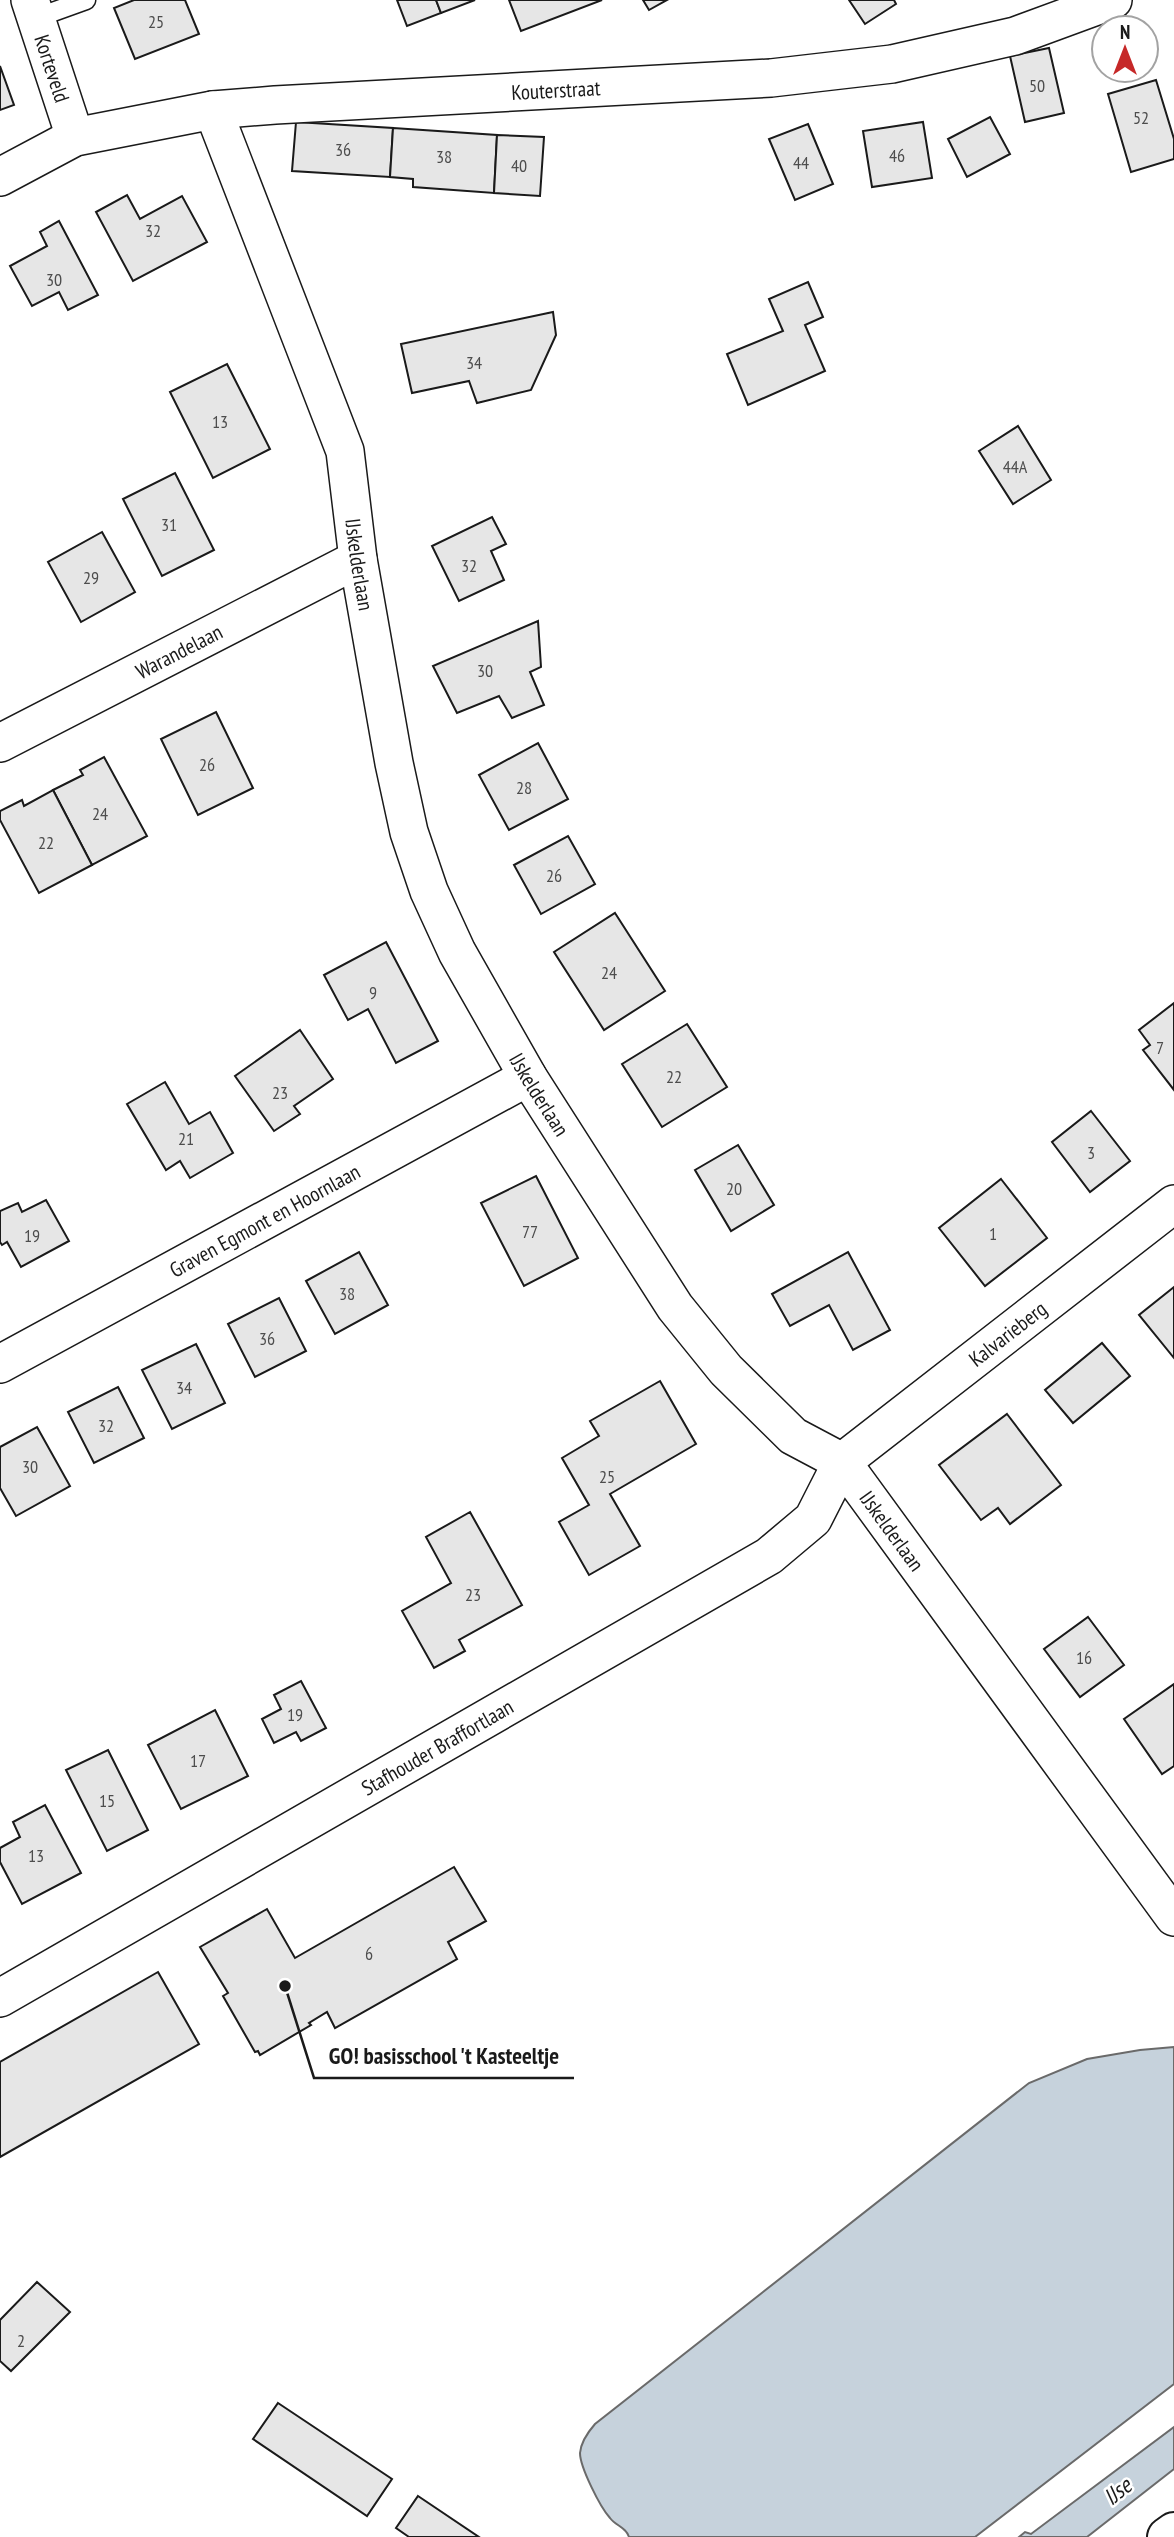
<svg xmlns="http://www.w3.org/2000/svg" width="1174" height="2537" font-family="'PT Sans Narrow',sans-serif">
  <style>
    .water { fill: #c6d2dc; stroke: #6a6a6a; stroke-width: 2 }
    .building { fill: #e6e6e6; stroke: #1a1a1a; stroke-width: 2 }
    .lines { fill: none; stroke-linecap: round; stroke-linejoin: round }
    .lane-casing { stroke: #1a1a1a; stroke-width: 21 }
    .street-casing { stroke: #1a1a1a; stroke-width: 40 }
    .secondary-casing { stroke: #1a1a1a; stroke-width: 42 }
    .lane { stroke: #fff; stroke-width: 18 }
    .street { stroke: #fff; stroke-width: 37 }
    .secondary { stroke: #fff; stroke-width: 38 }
    .labels { text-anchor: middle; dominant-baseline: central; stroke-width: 5; stroke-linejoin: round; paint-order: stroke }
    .number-label { font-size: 18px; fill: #4d4d4d }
    .street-label { font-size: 21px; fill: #1a1a1a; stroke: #fff }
    .water-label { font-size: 23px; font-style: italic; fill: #1a1a1a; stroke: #fff }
    .leader { fill: none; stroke: #1a1a1a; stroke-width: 2.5 }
    .callout-dot { fill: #1a1a1a; stroke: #fff; stroke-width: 2.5 }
    .callout-label { font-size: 23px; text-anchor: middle; font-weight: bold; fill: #1a1a1a; stroke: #fff; stroke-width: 5; stroke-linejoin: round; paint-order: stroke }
  </style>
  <rect width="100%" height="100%" fill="#fff"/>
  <!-- water -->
  <g class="water">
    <path d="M1174 2047V2384L975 2537H629C626 2527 616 2526 610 2518 600 2507 580 2467 580 2453 581 2442 588 2432 595 2424L1029 2083 1087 2059 1140 2050Z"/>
    <path d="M1174 2427V2469L1087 2537H1019L1025 2532 1031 2534Z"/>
  </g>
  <!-- building -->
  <g class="building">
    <path d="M134 0H185L199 34 135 59 114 8Z"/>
    <path d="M397 0H436L441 13 407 26Z"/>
    <path d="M436 0H475L441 13Z"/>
    <path d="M509 0H602L521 31Z"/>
    <path d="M643 0H667L649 10Z"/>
    <path d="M849 0H894L896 4 865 24Z"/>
    <path d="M1049 48 1064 113 1025 122 1010 56Z"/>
    <path d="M0 66 14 105 0 110Z"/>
    <path d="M1156 80 1174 139V159L1131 172 1108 94Z"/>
    <path d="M990 117 1010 154 967 177 948 139Z"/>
    <path d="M296 122 393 128 390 177 292 171Z"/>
    <path d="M923 122 932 178 872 187 863 131Z"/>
    <path d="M808 124 833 184 795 200 769 139Z"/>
    <path d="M393 128 497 135 494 193 413 187V179L390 177Z"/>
    <path d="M497 135 544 137 540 196 494 193Z"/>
    <path d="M127 195 140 219 182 196 207 242 133 281 96 212Z"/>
    <path d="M59 221 98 295 68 310 59 292 32 306 10 266 47 246 40 232Z"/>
    <path d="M808 282 823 317 805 325 825 371 748 405 727 354 783 331 769 299Z"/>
    <path d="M553 312 556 335 531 390 477 403 469 381 412 393 401 344Z"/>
    <path d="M227 364 270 449 213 478 170 392Z"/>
    <path d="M1018 426 1051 480 1013 504 979 451Z"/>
    <path d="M175 473 214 550 162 576 123 499Z"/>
    <path d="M492 517 506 544 491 551 504 580 459 601 432 546Z"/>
    <path d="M102 532 135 592 81 622 48 562Z"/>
    <path d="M538 621 541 667 530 672 544 705 512 718 499 696 457 713 433 666Z"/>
    <path d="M216 712 253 788 198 815 161 739Z"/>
    <path d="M538 743 568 799 509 830 479 775Z"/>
    <path d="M104 757 147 836 92 865 53 790 83 775 80 770Z"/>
    <path d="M53 790 92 865 39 893 0 820V811L22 800 24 806Z"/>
    <path d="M568 836 595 884 541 914 514 865Z"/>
    <path d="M615 913 665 991 604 1030 554 952Z"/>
    <path d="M386 942 438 1041 396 1063 368 1009 348 1020 324 975Z"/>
    <path d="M1174 1003V1090L1143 1050 1150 1045 1139 1030Z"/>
    <path d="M687 1024 727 1087 662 1127 622 1064Z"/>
    <path d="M300 1030 333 1079 294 1106 300 1114 274 1131 235 1076Z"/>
    <path d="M165 1082 189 1124 210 1112 233 1153 190 1178 180 1161 166 1170 127 1104Z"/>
    <path d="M1091 1111 1130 1161 1090 1192 1052 1142Z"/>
    <path d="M738 1145 774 1205 731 1231 695 1170Z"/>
    <path d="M536 1176 578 1258 524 1286 481 1203Z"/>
    <path d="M1001 1179 1047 1238 985 1286 939 1228Z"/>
    <path d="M46 1200 69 1241 21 1267 7 1242 2 1245 0 1242V1211L18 1203 22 1212Z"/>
    <path d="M359 1252 388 1305 335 1334 306 1281Z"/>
    <path d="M848 1252 890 1330 853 1350 829 1305 790 1326 772 1294Z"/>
    <path d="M1174 1287V1358L1139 1315Z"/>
    <path d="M279 1298 306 1351 255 1377 228 1324Z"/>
    <path d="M1102 1343 1130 1376 1073 1423 1045 1390Z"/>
    <path d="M196 1344 225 1403 172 1429 142 1370Z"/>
    <path d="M660 1381 696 1444 610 1494 640 1546 589 1575 559 1522 589 1505 562 1458 599 1436 590 1421Z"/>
    <path d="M118 1387 144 1438 94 1463 68 1412Z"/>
    <path d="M1007 1414 1061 1485 1010 1524 998 1508 981 1520 939 1465Z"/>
    <path d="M37 1427 70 1486 16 1516 0 1488V1447Z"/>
    <path d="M470 1512 522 1605 459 1640 465 1651 434 1668 402 1611 451 1583 426 1537Z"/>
    <path d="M1088 1617 1124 1665 1080 1697 1044 1649Z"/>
    <path d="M301 1681 326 1728 301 1741 296 1732 274 1743 262 1719 281 1709 274 1695Z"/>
    <path d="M1174 1684V1766L1162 1774 1124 1719Z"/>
    <path d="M215 1710 248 1776 181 1809 148 1745Z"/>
    <path d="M108 1750 148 1830 107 1851 66 1770Z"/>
    <path d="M45 1805 81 1873 22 1904 0 1862V1848L20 1837 13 1822Z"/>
    <path d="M454 1867 486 1921 448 1942 457 1959 335 2028 327 2012 309 2023 311 2025 260 2055 258 2051 255 2052 223 1996 228 1993 200 1947 267 1909 295 1958Z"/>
    <path d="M158 1972 199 2044 0 2157V2062Z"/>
    <path d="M37 2282 70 2312 11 2371 0 2361V2320Z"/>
    <path d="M278 2403 392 2479 367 2516 253 2439Z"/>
    <path d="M418 2496 479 2537H409L396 2528Z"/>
  </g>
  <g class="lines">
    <defs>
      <path id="lane" d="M36 18 86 0"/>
      <g id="street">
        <path id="s1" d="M30 0 75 137"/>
        <path id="s2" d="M213 110 345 451 358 559 394 763 409 832 429 891 457 952 528 1077 675 1307 726 1370 793 1436 842 1462 1174 1917"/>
        <path id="s3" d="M0 177 75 137 213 110 275 105 771 78 892 64 1015 36 1113 0"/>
        <path id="s4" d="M0 743 358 559"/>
        <path id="s5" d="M0 1364 528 1077"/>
        <path id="s6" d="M0 1998 769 1556 813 1519 842 1462 1174 1204"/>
      </g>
      <path id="secondary" d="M1167 2537 1174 2532"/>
    </defs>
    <!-- lane casing -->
    <use href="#lane" class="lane-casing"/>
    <!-- street casing -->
    <use href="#street" class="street-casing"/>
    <!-- secondary casing -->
    <use href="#secondary" class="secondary-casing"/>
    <!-- lane -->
    <use href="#lane" class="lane"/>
    <!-- street -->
    <use href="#street" class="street"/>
    <!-- secondary -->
    <use href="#secondary" class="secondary"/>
  </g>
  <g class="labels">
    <!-- number labels -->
    <g class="number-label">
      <text x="156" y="21">25</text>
      <text x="1037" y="85">50</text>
      <text x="1141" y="117">52</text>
      <text x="343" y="149">36</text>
      <text x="897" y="155">46</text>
      <text x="444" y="156">38</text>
      <text x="801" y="162">44</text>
      <text x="519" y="165">40</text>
      <text x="153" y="230">32</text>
      <text x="54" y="279">30</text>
      <text x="474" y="362">34</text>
      <text x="220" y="421">13</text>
      <text x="1015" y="466">44A</text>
      <text x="169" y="524">31</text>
      <text x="469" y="565">32</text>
      <text x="91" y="577">29</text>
      <text x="485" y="670">30</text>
      <text x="207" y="764">26</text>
      <text x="524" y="787">28</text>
      <text x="100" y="813">24</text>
      <text x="46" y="842">22</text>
      <text x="554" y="875">26</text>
      <text x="609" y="972">24</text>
      <text x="373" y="992">9</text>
      <text x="1160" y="1047">7</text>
      <text x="674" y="1076">22</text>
      <text x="280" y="1092">23</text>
      <text x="186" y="1138">21</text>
      <text x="1091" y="1152">3</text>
      <text x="734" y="1188">20</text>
      <text x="530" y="1231">77</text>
      <text x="993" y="1233">1</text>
      <text x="32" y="1235">19</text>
      <text x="347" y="1293">38</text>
      <text x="267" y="1338">36</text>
      <text x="184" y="1387">34</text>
      <text x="106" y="1425">32</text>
      <text x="30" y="1466">30</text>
      <text x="607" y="1476">25</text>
      <text x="473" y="1594">23</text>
      <text x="1084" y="1657">16</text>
      <text x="295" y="1714">19</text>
      <text x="198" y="1760">17</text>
      <text x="107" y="1800">15</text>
      <text x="36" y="1855">13</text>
      <text x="369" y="1953">6</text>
      <text x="21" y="2340">2</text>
    </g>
    <!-- street labels -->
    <g class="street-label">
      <text stroke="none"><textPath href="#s1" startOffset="72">Korteveld</textPath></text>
      <text stroke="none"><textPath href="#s3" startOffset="569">Kouterstraat</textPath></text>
      <text stroke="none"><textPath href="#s2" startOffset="480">IJskelderlaan</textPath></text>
      <text stroke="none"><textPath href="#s4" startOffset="201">Warandelaan</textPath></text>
      <text stroke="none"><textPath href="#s2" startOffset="1046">IJskelderlaan</textPath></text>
      <text stroke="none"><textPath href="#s5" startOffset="301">Graven Egmont en Hoornlaan</textPath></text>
      <text stroke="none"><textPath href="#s6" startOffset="1218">Kalvarieberg</textPath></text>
      <text stroke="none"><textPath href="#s2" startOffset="1614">IJskelderlaan</textPath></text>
      <text stroke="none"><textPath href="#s6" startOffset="504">Stafhouder Braffortlaan</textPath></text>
    </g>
    <!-- water labels -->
    <g class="water-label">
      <text transform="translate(1117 2491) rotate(-39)">IJse</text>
    </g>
  </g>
  <!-- callouts -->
  <path class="leader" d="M285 1986L314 2078H574"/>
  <circle class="callout-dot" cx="285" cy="1986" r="7"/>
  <g class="callout-label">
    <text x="444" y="2064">GO! basisschool 't Kasteeltje</text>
  </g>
  <!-- north arrow -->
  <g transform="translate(1125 49)"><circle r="33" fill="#ffffff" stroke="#a3a3a3" stroke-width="2"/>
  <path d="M0-5L12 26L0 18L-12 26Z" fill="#c62828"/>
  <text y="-10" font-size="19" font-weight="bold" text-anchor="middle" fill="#1a1a1a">N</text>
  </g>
</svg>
